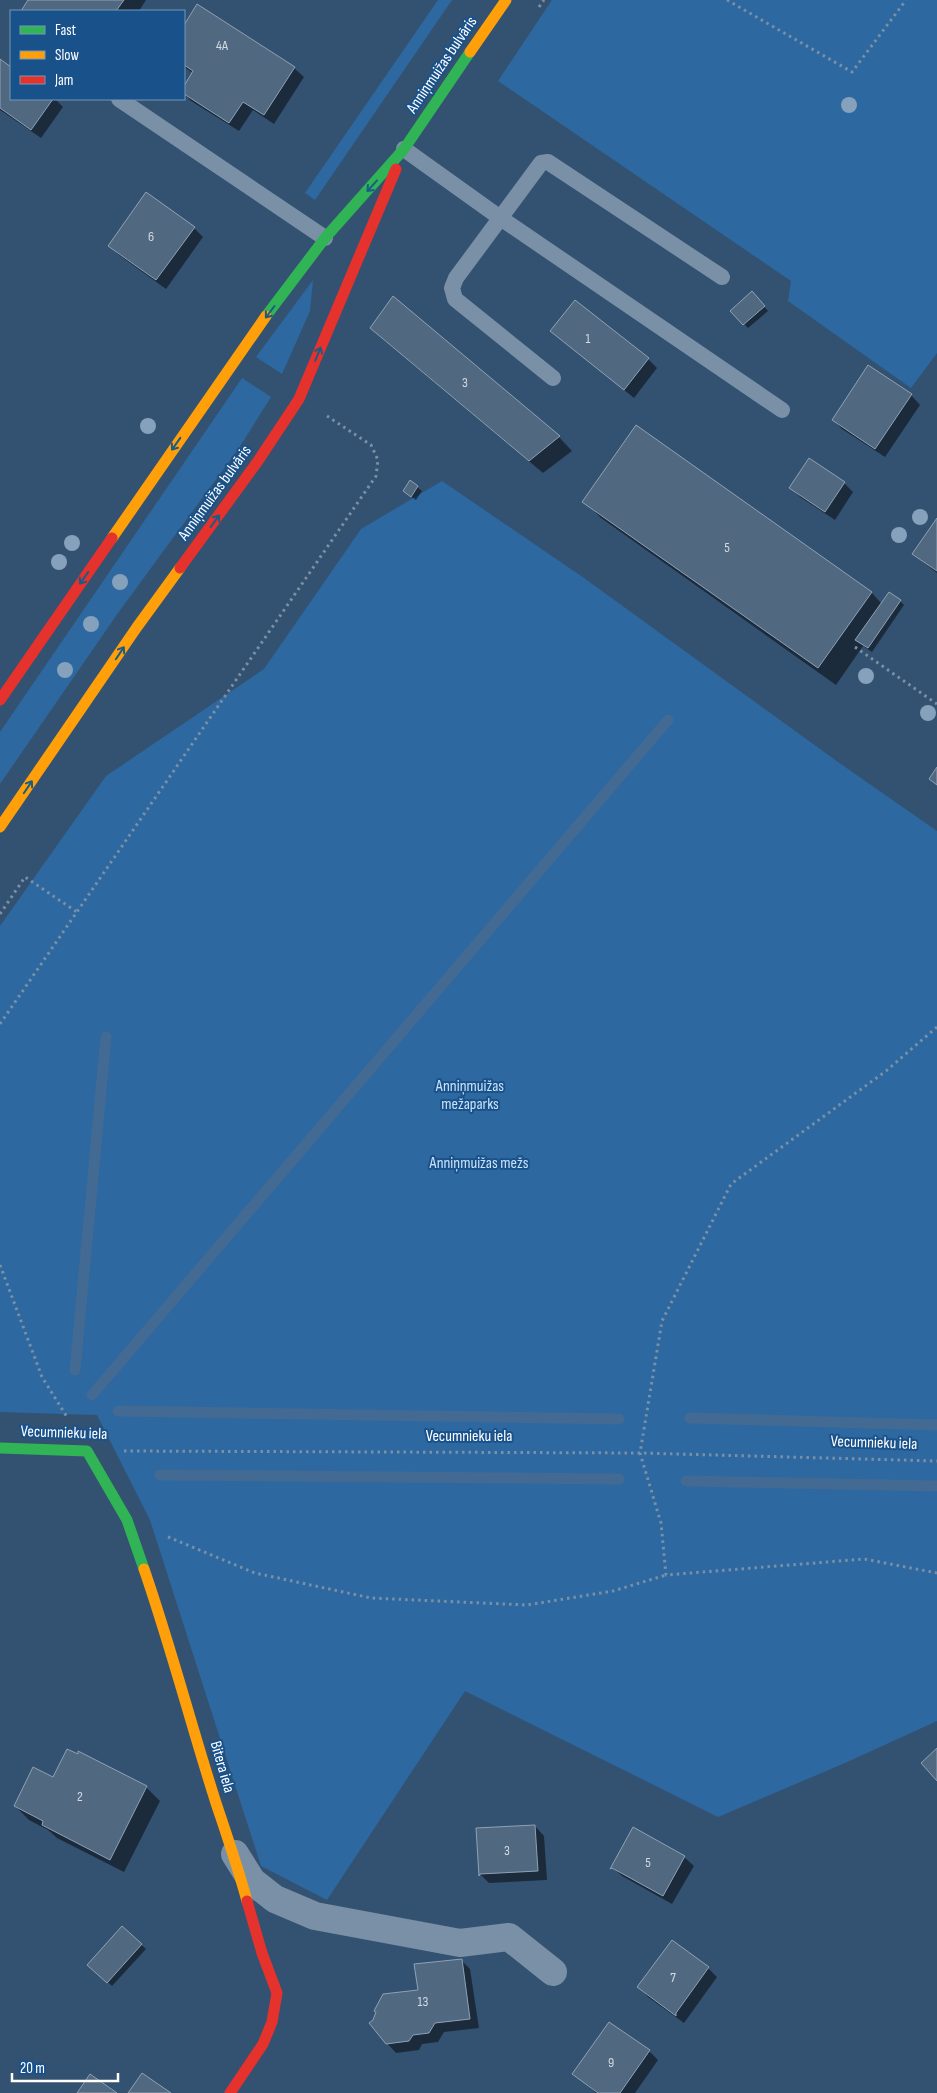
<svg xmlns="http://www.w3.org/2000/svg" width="937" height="2093" font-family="'Sofia Sans Condensed',sans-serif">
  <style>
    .green { fill: #2d68a1 }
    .shadow { fill: #0007 }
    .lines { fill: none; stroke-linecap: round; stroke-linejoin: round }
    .stream { stroke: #426a93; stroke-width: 11 }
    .building { fill: #506981; stroke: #8fa1b4 }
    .path { stroke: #7a90a6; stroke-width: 3; stroke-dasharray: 2.5 4; stroke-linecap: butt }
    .lane { stroke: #7a90a6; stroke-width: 16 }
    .street { stroke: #7a90a6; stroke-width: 28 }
    .fast { stroke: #30b455; stroke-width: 11 }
    .slow { stroke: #ff9f0a; stroke-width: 11 }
    .jam { stroke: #e5322d; stroke-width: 11 }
    .tree { fill: #86a1bc }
    .oneway { stroke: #1b5c86 }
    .labels { text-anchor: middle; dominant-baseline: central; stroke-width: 4; stroke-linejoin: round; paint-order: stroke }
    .number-label { font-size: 14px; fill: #d3dae0 }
    .street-label { font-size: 16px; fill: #fff; stroke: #19528b }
    .park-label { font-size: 16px; fill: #cae2fa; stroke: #19528b }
  </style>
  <rect width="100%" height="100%" fill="#335271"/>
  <!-- green -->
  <g class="green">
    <path d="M438 0H452L315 200 305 193Z"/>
    <path d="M552 0H937V353L911 388 788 301 791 281 498 81Z"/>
    <path d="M313 280 310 311 282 374 256 357Z"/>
    <path d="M242 378 271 397 239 448 118 613 0 784V732Z"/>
    <path d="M442 481 584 578 838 762 937 831V1721L845 1763 718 1817 465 1691 327 1900 261 1866 150 1520 97 1415 0 1412V926L106 776 264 669 361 529Z"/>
  </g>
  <!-- shadow -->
  <g class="shadow">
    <path d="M30 0H146L139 11H22Z"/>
    <path d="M198 6 294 68 304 77 274 124 253 110 239 131 191 101 184 94V88L193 73 184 67V27Z"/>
    <path d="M0 61 11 69V99H55L63 107 41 138 0 110Z"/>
    <path d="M194 228 203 237 166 289 119 255 109 246Z"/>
    <path d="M756 297 768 311 748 328 732 311Z"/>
    <path d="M393 298 559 437 572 451 543 473 385 341 371 328Z"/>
    <path d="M552 331 648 359 657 368 634 398Z"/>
    <path d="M911 395 920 405 885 457 842 429 833 420Z"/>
    <path d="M636 427 872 593 882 604 900 601 904 605 872 652 863 646 836 685 601 518 584 501Z"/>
    <path d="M411 482 422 491 416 500 409 495Z"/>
    <path d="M844 483 853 492 835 520 800 497 791 488Z"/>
    <path d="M937 520V573L913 554Z"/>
    <path d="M53 1778 146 1787 160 1801 124 1872 57 1838 48 1830 29 1820 15 1806Z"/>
    <path d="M535 1826 544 1836 547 1880 489 1883 480 1874Z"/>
    <path d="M684 1857 694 1866 672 1904 622 1876 612 1867Z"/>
    <path d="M122 1928 146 1949 112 1986 89 1965Z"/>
    <path d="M461 1960 470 1969 479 2028 444 2032 438 2042 422 2044 419 2050 396 2053 387 2043Z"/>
    <path d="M708 1968 717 1977 684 2023 648 1997 639 1987Z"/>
    <path d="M649 2051 658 2060 635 2093H596L574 2074Z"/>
  </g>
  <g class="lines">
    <!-- stream -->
    <g class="stream">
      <path d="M75 1370 106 1037"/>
      <path d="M92 1395 668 720"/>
      <path d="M118 1411 619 1419"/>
      <path d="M690 1418 937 1425"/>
      <path d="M160 1475 619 1479"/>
      <path d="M686 1481 937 1486"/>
    </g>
  </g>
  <!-- building -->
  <g class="building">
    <path d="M28 0H124L116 11H21Z"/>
    <path d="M197 4 295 67 264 115 243 102 229 123 184 94V86L193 71 184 65V25Z"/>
    <path d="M0 59 11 67V99H53L31 130 0 108Z"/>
    <path d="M146 192 195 227 156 280 108 246Z"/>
    <path d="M752 291 765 306 743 325 730 311Z"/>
    <path d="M393 296 560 436 529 461 370 328Z"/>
    <path d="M575 300 649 358 624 390 550 331Z"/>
    <path d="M868 365 912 394 875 449 832 420Z"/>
    <path d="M636 425 872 592 818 668 582 502Z"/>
    <path d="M809 458 845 482 825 512 789 488Z"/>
    <path d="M410 480 418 486 411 497 403 491Z"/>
    <path d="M937 518V571L912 554Z"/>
    <path d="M889 592 901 600 868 648 855 640Z"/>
    <path d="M937 767V785L929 779Z"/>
    <path d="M937 1748V1781L921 1763Z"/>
    <path d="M67 1749 78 1754V1751L147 1786 110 1860 42 1825 43 1821 14 1806 33 1767 53 1777Z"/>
    <path d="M535 1825 538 1871 480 1874 479 1876 476 1828Z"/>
    <path d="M633 1827 685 1856 663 1896 612 1868 610 1869Z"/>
    <path d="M122 1926 142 1944 107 1983 87 1965Z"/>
    <path d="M672 1940 709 1967 676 2013V2016L637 1987Z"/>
    <path d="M462 1959 470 2019 435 2023 429 2033 413 2035 409 2041 386 2044 369 2023 373 2020 376 2012 374 2011 383 1994 418 1990 414 1964Z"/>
    <path d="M609 2022 650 2050 620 2093H598L572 2074Z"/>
    <path d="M142 2073 171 2093H128Z"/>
    <path d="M90 2074 117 2093H77Z"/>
  </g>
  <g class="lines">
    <!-- path -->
    <g class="path">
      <path d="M727 0 852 72 906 0"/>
      <path d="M539 7 544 0"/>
      <path d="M855 647 937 704"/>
      <path d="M0 914 25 877 77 912"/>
      <path d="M0 1024 376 476 378 460 371 445 327 416"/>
      <path d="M937 1027 886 1071 731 1184 662 1321 640 1453 661 1523 666 1575 864 1559 937 1573"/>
      <path d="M0 1265 42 1377 67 1417"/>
      <path d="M124 1451 640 1453 937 1461"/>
      <path d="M168 1537 255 1573 371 1598 527 1605 613 1591 666 1575"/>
    </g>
    <!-- lane -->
    <g class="lane">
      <path d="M119 99 325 238"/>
      <path d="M404 149 499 217 782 410"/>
      <path d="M553 378 455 299 452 288 456 278 541 163 548 162 722 277"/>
    </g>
    <!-- street -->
    <path class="street" d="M235 1854 252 1881 275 1899 315 1916 460 1943 509 1937 553 1972"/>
    <!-- fast -->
    <g class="fast">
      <path d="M266 316 325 238 404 149 470 52"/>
      <path d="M0 1448 87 1451 127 1520 144 1569"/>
    </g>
    <!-- slow -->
    <g class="slow">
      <path d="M470 52 506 0"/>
      <path d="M112 538 266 316"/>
      <path d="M0 827 137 627 180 568"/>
      <path d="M144 1569C171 1647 191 1725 216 1803 227 1836 238 1868 247 1901"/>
    </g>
    <!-- jam -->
    <g class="jam">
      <path d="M180 568 258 461 299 399 396 169"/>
      <path d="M0 700 112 538"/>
      <path d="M230 2093 263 2044 272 2022 277 1993 262 1953 247 1901"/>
    </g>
  </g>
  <!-- trees -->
  <g class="tree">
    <circle cx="849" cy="105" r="8"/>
    <circle cx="148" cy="426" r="8"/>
    <circle cx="920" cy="517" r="8"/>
    <circle cx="899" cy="535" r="8"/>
    <circle cx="72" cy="543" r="8"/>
    <circle cx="59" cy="562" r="8"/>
    <circle cx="120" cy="582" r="8"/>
    <circle cx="91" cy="624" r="8"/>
    <circle cx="65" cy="670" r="8"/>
    <circle cx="866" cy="676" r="8"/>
    <circle cx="928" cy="713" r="8"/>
  </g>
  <!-- one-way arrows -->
  <defs><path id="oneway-shaft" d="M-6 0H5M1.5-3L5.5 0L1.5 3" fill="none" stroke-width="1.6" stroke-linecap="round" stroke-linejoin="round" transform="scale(1.25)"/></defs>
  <g class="oneway">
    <use href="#oneway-shaft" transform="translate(372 186) rotate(132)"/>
    <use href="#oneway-shaft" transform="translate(270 312) rotate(127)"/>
    <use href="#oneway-shaft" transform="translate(318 354) rotate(-67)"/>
    <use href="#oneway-shaft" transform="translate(176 444) rotate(125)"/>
    <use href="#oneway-shaft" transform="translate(215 521) rotate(-54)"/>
    <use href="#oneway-shaft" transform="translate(84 578) rotate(125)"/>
    <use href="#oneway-shaft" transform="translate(120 653) rotate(-56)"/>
    <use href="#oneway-shaft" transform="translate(28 787) rotate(-56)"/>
  </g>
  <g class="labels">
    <!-- number labels -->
    <g class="number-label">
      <text x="222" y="45">4A</text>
      <text x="151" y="236">6</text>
      <text x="588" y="338">1</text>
      <text x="465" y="382">3</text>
      <text x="727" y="547">5</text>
      <text x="80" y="1796">2</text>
      <text x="507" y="1850">3</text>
      <text x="648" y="1862">5</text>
      <text x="673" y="1977">7</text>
      <text x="423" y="2001">13</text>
      <text x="611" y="2062">9</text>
    </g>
    <!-- street labels -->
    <g class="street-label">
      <text transform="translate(442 65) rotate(-56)">Anniņmuižas bulvāris</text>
      <text transform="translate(215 493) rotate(-54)">Anniņmuižas bulvāris</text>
      <text transform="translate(64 1433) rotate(2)">Vecumnieku iela</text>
      <text x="469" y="1436">Vecumnieku iela</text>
      <text transform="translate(874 1443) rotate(2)">Vecumnieku iela</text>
      <text transform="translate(222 1767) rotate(74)">Bitera iela</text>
    </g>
    <!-- park labels -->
    <g class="park-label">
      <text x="470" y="1086">Anniņmuižas<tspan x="470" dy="18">mežaparks</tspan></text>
      <text x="479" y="1163">Anniņmuižas mežs</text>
    </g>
  </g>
  <!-- legend -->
  <rect x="10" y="10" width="175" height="90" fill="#19528b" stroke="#7597b9"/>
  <rect x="20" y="26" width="25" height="8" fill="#30b455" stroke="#7597b9"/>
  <text x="55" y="35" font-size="15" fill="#ffffff">Fast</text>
  <rect x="20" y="51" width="25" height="8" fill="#ff9f0a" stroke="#7597b9"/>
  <text x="55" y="60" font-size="15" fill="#ffffff">Slow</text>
  <rect x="20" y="76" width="25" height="8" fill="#e5322d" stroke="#7597b9"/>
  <text x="55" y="85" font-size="15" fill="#ffffff">Jam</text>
  <!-- scale -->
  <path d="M12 2073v8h106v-8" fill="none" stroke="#ffffff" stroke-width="2.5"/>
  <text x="20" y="2073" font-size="15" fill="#ffffff" stroke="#19528b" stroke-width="4" paint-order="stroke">20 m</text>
</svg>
